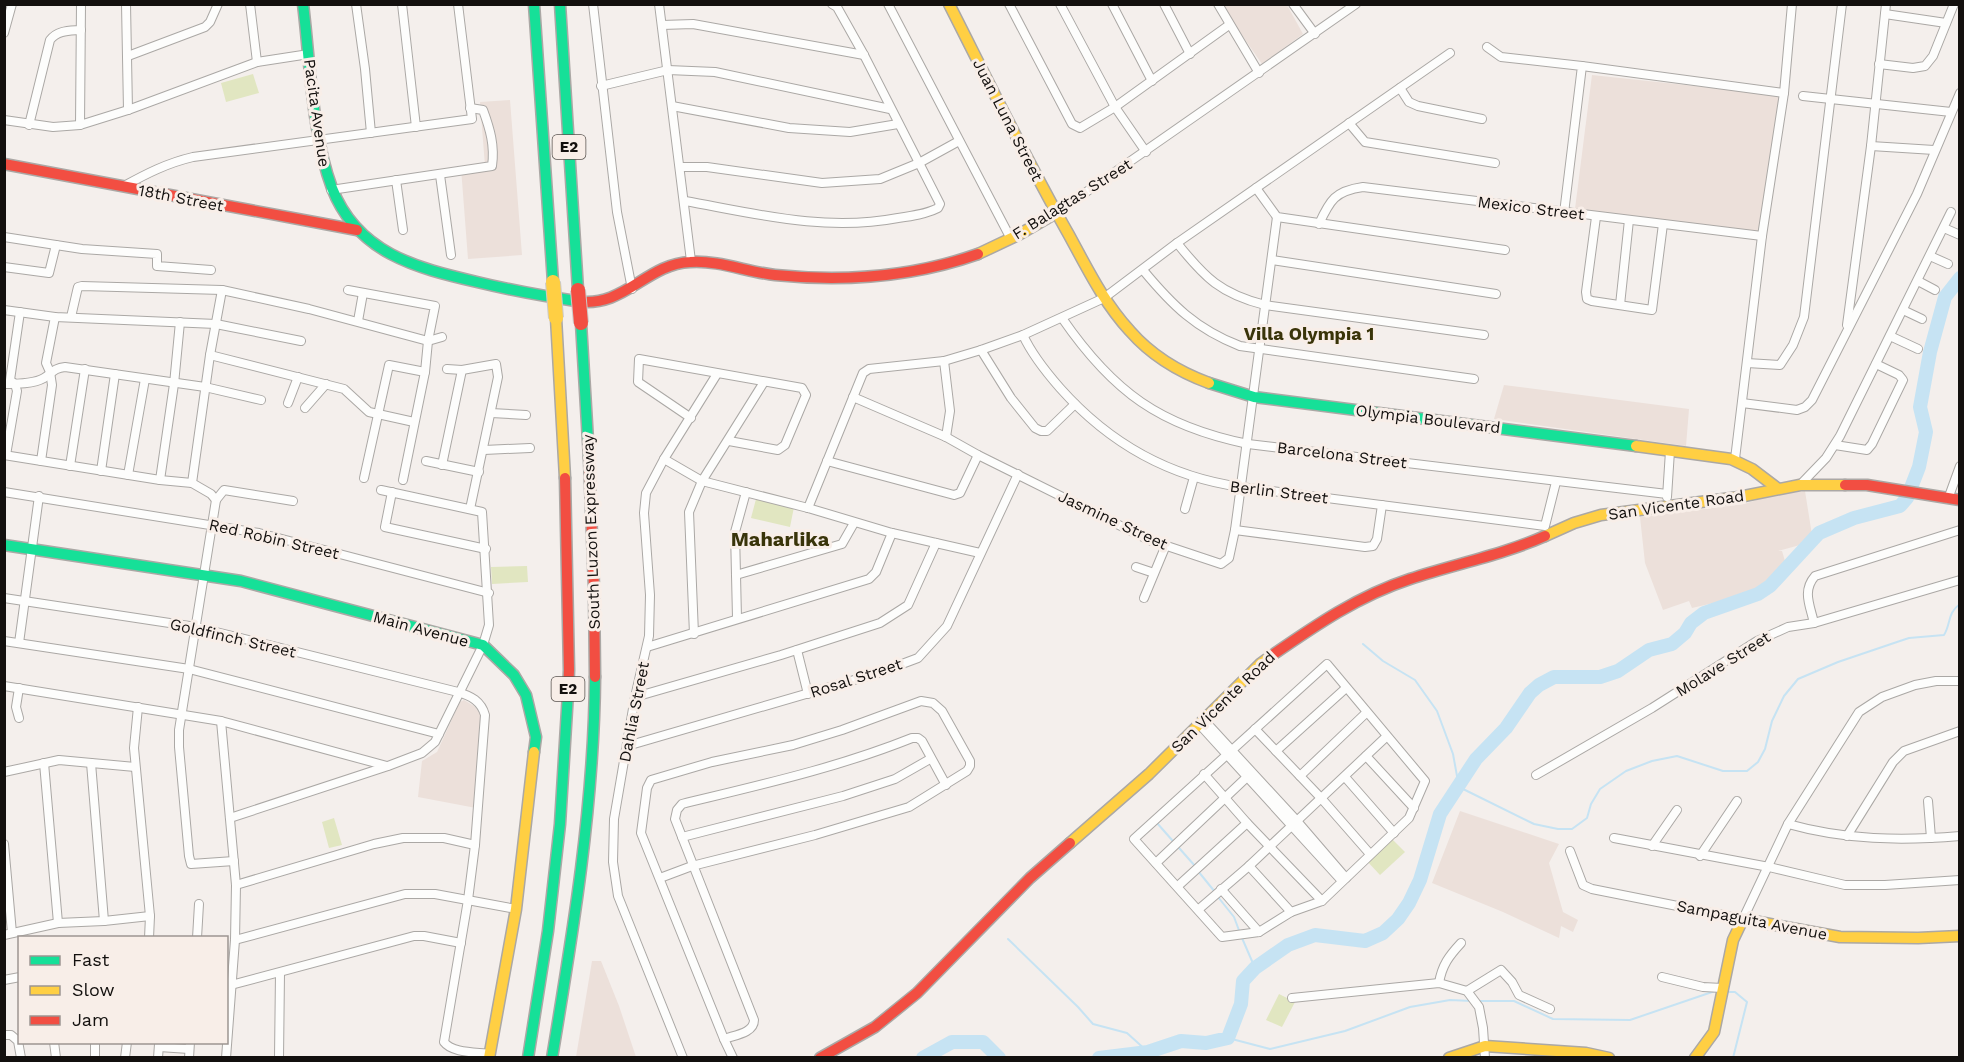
<svg xmlns="http://www.w3.org/2000/svg" width="1964" height="1062" font-family="'Work Sans',sans-serif">
  <style>
    .built { fill: #ece0da }
    .green { fill: #e1e6c1 }
    .lines { fill: none; stroke-linecap: round; stroke-linejoin: round }
    .stream { stroke: #c6e3f3; stroke-width: 2 }
    .river { stroke: #c6e3f3; stroke-width: 14 }
    .street-casing { stroke: #aba8a5; stroke-width: 10 }
    .fast-casing { stroke: #aba8a5; stroke-width: 13 }
    .slow-casing { stroke: #aba8a5; stroke-width: 13 }
    .jam-casing { stroke: #aba8a5; stroke-width: 13 }
    .street { stroke: #fdfdfc; stroke-width: 8 }
    .fast { stroke: #16e098; stroke-width: 10 }
    .slow { stroke: #ffcf43; stroke-width: 10 }
    .jam { stroke: #f24e42; stroke-width: 10 }
    .slow-bridge-casing { stroke: #cccac8; stroke-width: 16; stroke-linecap: butt }
    .jam-bridge-casing { stroke: #cccac8; stroke-width: 16; stroke-linecap: butt }
    .slow-bridge { stroke: #ffcf43; stroke-width: 14 }
    .jam-bridge { stroke: #f24e42; stroke-width: 14 }
    .labels { text-anchor: middle; dominant-baseline: central; stroke-width: 6; stroke-linejoin: round; paint-order: stroke }
    .shield { fill: #f8eee8; stroke: #58534f; stroke-width: 1.5 }
    .shield-label { font-size: 15px; font-weight: bold; fill: #13100e }
    .street-label { font-size: 16px; fill: #13100e; stroke: #f8eee8 }
    .neighbourhood-label { font-size: 18px; font-weight: bold; fill: #393409; stroke: #f8eee8 }
    .quarter-label { font-size: 20px; font-weight: bold; fill: #393409; stroke: #f8eee8 }
  </style>
  <rect width="100%" height="100%" fill="#f4efec"/>
  <!-- built -->
  <g class="built">
    <path d="M1221 5H1287L1303 34 1262 64Z"/>
    <path d="M1592 75 1779 95 1762 234 1575 209Z"/>
    <path d="M510 100 522 255 468 259 461 168 485 166 480 102Z"/>
    <path d="M1504 385 1689 409 1686 446 1494 419Z"/>
    <path d="M1805 491 1812 535 1800 545 1778 551H1782L1785 561 1773 578 1752 594 1692 608 1689 601 1663 610 1645 563 1640 517 1744 504 1773 495Z"/>
    <path d="M464 700 474 706 481 715 476 808 418 797 422 761 437 752 460 702Z"/>
    <path d="M1460 811 1559 844 1549 863 1563 912 1578 920 1573 932 1561 926 1559 938 1503 912 1432 883Z"/>
    <path d="M592 961H601L619 1006 636 1057H576Z"/>
  </g>
  <!-- green -->
  <g class="green">
    <path d="M253 74 259 93 226 102 221 83Z"/>
    <path d="M756 499 794 507 790 527 751 518Z"/>
    <path d="M527 566 528 582 492 584 491 567Z"/>
    <path d="M334 818 342 845 329 848 322 822Z"/>
    <path d="M1392 839 1405 852 1380 875 1367 861Z"/>
    <path d="M1279 994 1295 1002 1282 1027 1266 1020Z"/>
  </g>
  <g class="lines">
    <!-- stream -->
    <g class="stream">
      <path d="M1363 644 1383 661 1415 680 1437 711 1453 754 1459 787 1534 824 1558 829H1572L1587 818 1591 804 1600 789 1626 771 1652 761 1677 756 1723 771H1747L1758 762 1765 749 1772 721 1784 696 1798 679 1838 662 1897 642 1909 638 1944 635C1951 624 1947 613 1960 604"/>
      <path d="M1157 823 1195 866"/>
      <path d="M1198 871 1215 892"/>
      <path d="M1218 897 1234 917 1240 933"/>
      <path d="M1242 938 1255 968"/>
      <path d="M1008 939 1078 1007 1093 1024 1127 1033 1148 1052"/>
      <path d="M1727 992H1735L1747 1002 1733 1058"/>
      <path d="M1478 1001H1514L1553 1019 1630 1020 1715 991"/>
      <path d="M1228 1038 1270 1049 1345 1031 1410 1007 1450 1000 1472 1001"/>
    </g>
    <!-- river -->
    <g class="river">
      <path d="M923 1058 952 1042H983L999 1058"/>
      <path d="M1099 1058 1148 1052 1181 1041 1206 1043 1228 1038 1241 1004 1243 981 1255 968 1288 945 1315 935 1365 941 1383 933 1398 919 1409 903 1420 880 1440 814 1476 759 1506 728 1530 693 1539 685 1554 677H1600L1618 671 1649 650 1672 644 1685 633 1691 623 1704 613 1758 594 1770 586 1819 533 1854 518 1900 506 1907 498 1919 467 1926 432 1920 407 1930 352 1945 297 1960 278"/>
    </g>
    <defs>
      <g id="street">
        <path d="M126 4 128 110"/>
        <path d="M250 4 257 62"/>
        <path d="M356 4 365 69 371 133"/>
        <path d="M402 4 416 127"/>
        <path d="M593 4 617 212 632 289"/>
        <path d="M659 4 691 261"/>
        <path d="M888 4 1011 239"/>
        <path d="M1009 4 1072 124 1080 128 1115 107 1229 25"/>
        <path d="M1060 4 1115 107 1146 152"/>
        <path d="M1112 4 1152 81"/>
        <path d="M1164 4 1190 54"/>
        <path d="M1218 4 1259 73"/>
        <path d="M1293 4 1315 34"/>
        <path d="M1885 14 1946 23"/>
        <path d="M662 25 693 24 864 55"/>
        <path d="M4 33 12 4"/>
        <path d="M1487 47 1501 57 1582 66 1564 213"/>
        <path d="M128 56 205 27 210 22 218 4"/>
        <path d="M1879 64 1913 68 1925 66 1933 56 1954 4"/>
        <path d="M1582 66 1784 93"/>
        <path d="M601 86 668 70 715 72 890 109"/>
        <path d="M1400 88 1409 102 1418 106 1482 119"/>
        <path d="M1803 96 1951 112"/>
        <path d="M672 106 789 128 850 132 898 124"/>
        <path d="M4 120 53 127 80 125 128 110 257 62 309 54"/>
        <path d="M1349 123 1365 142 1495 163"/>
        <path d="M29 125 50 40C58 30 69 31 81 30"/>
        <path d="M80 125 81 4"/>
        <path d="M1871 146 1934 150"/>
        <path d="M680 167H707L822 183 880 179 919 163 959 141"/>
        <path d="M440 175 451 255"/>
        <path d="M396 180 403 230"/>
        <path d="M124 186C146 174 167 163 193 157L472 119 458 4"/>
        <path d="M1256 188 1277 217 1505 250"/>
        <path d="M331 190 492 166C495 146 490 129 483 110L470 108"/>
        <path d="M685 201C757 214 825 232 898 218 912 216 926 214 938 208L940 204 864 55 837 7 832 4"/>
        <path d="M1056 213 1356 4"/>
        <path d="M1596 217 1586 292 1587 299 1592 301 1652 310 1663 224"/>
        <path d="M1319 224C1330 200 1335 191 1363 187L1762 236"/>
        <path d="M1944 228 1960 235"/>
        <path d="M4 237 82 249 157 254V266L211 270"/>
        <path d="M1177 243C1205 278 1221 294 1265 305L1484 335"/>
        <path d="M1930 256 1948 264"/>
        <path d="M1272 260 1496 294"/>
        <path d="M4 267 49 273 56 245"/>
        <path d="M1143 270C1172 305 1196 329 1240 346L1474 379"/>
        <path d="M1918 281 1935 290"/>
        <path d="M348 290 435 306 428 341 425 372 403 480"/>
        <path d="M1620 305 1629 220"/>
        <path d="M4 310 55 317 216 324 301 341"/>
        <path d="M1903 310 1922 319"/>
        <path d="M71 317 77 291 78 287 82 286 222 290 309 309 428 341 442 337"/>
        <path d="M1062 318C1113 392 1160 426 1248 444L1667 494"/>
        <path d="M358 321 363 293"/>
        <path d="M1847 325 1871 146 1886 4"/>
        <path d="M1023 335C1032 355 1046 372 1060 388 1108 442 1169 477 1241 487L1545 526 1556 482"/>
        <path d="M1890 336 1918 349"/>
        <path d="M981 350 1011 398 1035 428 1041 431H1047L1075 404"/>
        <path d="M210 355 344 389 369 412 414 422"/>
        <path d="M944 361 950 411 946 437"/>
        <path d="M1747 363 1780 365 1793 345 1804 317 1842 4"/>
        <path d="M447 369 462 370 496 364 498 377 470 509"/>
        <path d="M4 384C16 384 34 384 44 378 52 373 54 368 65 367L205 387 261 400"/>
        <path d="M853 397 946 437 978 455 1149 540 1221 564 1229 558 1235 530 1277 217"/>
        <path d="M288 403 298 377"/>
        <path d="M1742 403 1797 410 1805 407 1812 400 1917 194 1960 93"/>
        <path d="M305 408 326 384"/>
        <path d="M491 413 526 415"/>
        <path d="M691 418 638 382 639 359 802 388 806 395 785 445 778 450 729 441"/>
        <path d="M1835 445 1867 450 1872 444 1903 380 1899 375 1876 364"/>
        <path d="M484 450 530 448"/>
        <path d="M4 455 160 480 192 483"/>
        <path d="M6 455 17 391 15 384 10 380 20 312"/>
        <path d="M664 459 702 481 808 508 892 533 980 553"/>
        <path d="M1735 459 1762 236 1784 93 1792 4"/>
        <path d="M41 461 52 385 50 372 46 363 55 317"/>
        <path d="M426 461 479 472"/>
        <path d="M827 461 954 495 960 493 978 455"/>
        <path d="M442 465 462 370"/>
        <path d="M70 466 85 369"/>
        <path d="M101 471 115 374"/>
        <path d="M128 475 145 379"/>
        <path d="M364 478 389 365 425 372"/>
        <path d="M160 480 174 384 180 322"/>
        <path d="M1800 485 1826 458 1840 436 1951 212"/>
        <path d="M4 492 259 533 489 593"/>
        <path d="M392 492 385 527 486 549"/>
        <path d="M1667 497 1670 451"/>
        <path d="M1948 499 1960 466"/>
        <path d="M216 500 211 494 192 483 210 355 222 290"/>
        <path d="M808 508 863 373 869 369 944 361 981 350 1023 335 1104 298 1177 243 1450 53"/>
        <path d="M1185 509 1194 477"/>
        <path d="M1235 530 1365 547 1373 546 1377 539 1382 505"/>
        <path d="M1136 567 1154 573"/>
        <path d="M736 575 842 544 854 523"/>
        <path d="M4 598 196 627 458 692C471 696 481 701 485 715L475 845 468 900 444 1042C452 1053 476 1052 490 1054"/>
        <path d="M1144 598 1166 545"/>
        <path d="M737 618 735 532 746 492"/>
        <path d="M1814 623C1810 605 1802 591 1815 576L1960 530"/>
        <path d="M694 634 689 512 702 481 764 382"/>
        <path d="M4 641 189 669 439 734"/>
        <path d="M19 643 39 496"/>
        <path d="M647 647 869 579 876 572 892 533"/>
        <path d="M797 650 808 694"/>
        <path d="M1327 664 1425 781 1409 818 1322 901 1291 912 1259 932 1222 937 1134 839Z"/>
        <path d="M4 686 221 721 387 766"/>
        <path d="M19 688 16 707 19 718"/>
        <path d="M635 697 781 655 880 623 908 605 936 543"/>
        <path d="M138 707 134 748 150 916 149 938"/>
        <path d="M1203 719 1297 821 1346 878"/>
        <path d="M221 721 236 885 235 940 226 1058"/>
        <path d="M1199 724 1342 881"/>
        <path d="M1255 729 1321 798 1370 854"/>
        <path d="M627 746 878 673 918 658 947 626 1018 474"/>
        <path d="M1276 751 1346 688"/>
        <path d="M1366 756 1414 808"/>
        <path d="M44 763 58 923"/>
        <path d="M91 763 104 921"/>
        <path d="M4 772 59 760 135 767"/>
        <path d="M1204 774 1247 823 1322 901"/>
        <path d="M1536 775 1652 708 1757 641 1788 627 1814 623 1960 580"/>
        <path d="M1300 776 1366 713"/>
        <path d="M1345 777 1394 833"/>
        <path d="M1928 801 1931 838"/>
        <path d="M230 818 388 766 422 753 435 742 483 645 489 625 482 512 381 490"/>
        <path d="M1788 824C1845 840 1901 841 1960 836"/>
        <path d="M1847 836 1893 762 1904 751 1960 731"/>
        <path d="M682 837 843 796 895 779 930 759"/>
        <path d="M1614 838 1769 867 1845 885H1885L1960 880"/>
        <path d="M4 844 12 933"/>
        <path d="M1652 846 1677 810"/>
        <path d="M1570 851 1583 885 1592 889 1743 919 1788 824 1859 712 1882 697 1915 685 1936 681H1960"/>
        <path d="M1700 856 1737 801"/>
        <path d="M234 861 191 864 189 856 179 747V730L216 500 224 490 293 501"/>
        <path d="M1156 863 1247 777"/>
        <path d="M1249 866 1291 912"/>
        <path d="M660 878 692 866 815 835 909 807 967 771 970 766V761L942 711 933 703 921 701 842 730 793 745 712 762 651 780 647 788 641 833 724 1039 733 1058"/>
        <path d="M236 885 374 844 403 838H444L475 845"/>
        <path d="M1178 886 1247 823"/>
        <path d="M1221 889 1259 932"/>
        <path d="M1199 909 1249 866 1386 737"/>
        <path d="M4 935 58 923 104 921 150 916"/>
        <path d="M197 938 199 904"/>
        <path d="M235 940 405 894H435L516 909"/>
        <path d="M1662 977 1703 987 1722 988"/>
        <path d="M4 980 20 977"/>
        <path d="M1439 983C1442 965 1449 956 1461 943"/>
        <path d="M231 985 414 936H424L461 943"/>
        <path d="M1467 991 1501 970 1512 982 1519 995 1550 1009"/>
        <path d="M1292 998 1439 983 1467 991 1479 1007 1483 1028 1485 1058"/>
        <path d="M4 1035H11L18 1041 21 1058"/>
        <path d="M724 1039C735 1035 754 1033 754 1020L675 819 677 810 682 804C760 785 837 768 912 738H918L922 741 946 785"/>
        <path d="M54 1042 56 1058"/>
        <path d="M159 1047 189 1049"/>
        <path d="M95 1058V1042"/>
        <path d="M125 1058 127 1042"/>
        <path d="M158 1058 159 1044"/>
        <path d="M189 1058 190 1042"/>
        <path d="M279 1058 280 973"/>
        <path d="M683 1058 618 896 613 862 614 819 635 697 649 636 650 595 644 513 646 493 664 459 717 374"/>
      </g>
      <g id="fast">
        <path d="M303 4C310 61 312 135 332 188 357 253 416 268 477 282 510 290 543 296 576 301"/>
        <path d="M534 4 553 282"/>
        <path d="M560 4 578 290"/>
        <path d="M581 323 589 458"/>
        <path d="M1209 383 1254 397 1636 446"/>
        <path d="M4 545 241 581 483 645 514 675 526 695 536 737 534 752"/>
        <path d="M528 1058 548 931 560 824 568 693"/>
        <path d="M552 1058C573 932 594 806 595 677"/>
      </g>
      <g id="slow">
        <path d="M949 4C988 81 1026 159 1069 235 1087 268 1104 303 1130 331 1151 355 1179 372 1209 383"/>
        <path d="M978 254 1018 235 1056 213"/>
        <path d="M556 318 565 478"/>
        <path d="M1636 446 1731 459 1752 469 1777 488"/>
        <path d="M1545 536 1574 523 1601 515 1739 497 1800 485H1845"/>
        <path d="M1070 843 1149 774 1260 664 1271 656"/>
        <path d="M489 1058 516 909 534 752"/>
        <path d="M1449 1058 1485 1046 1586 1053 1609 1058"/>
        <path d="M1695 1058 1714 1032 1733 940 1743 919 1840 937 1918 938 1960 936"/>
      </g>
      <g id="jam">
        <path d="M4 164 357 230"/>
        <path d="M576 301C624 309 646 264 690 262 719 260 747 272 775 275 844 282 913 277 978 254"/>
        <path d="M589 458 594 588 595 677"/>
        <path d="M565 478 569 670 568 693"/>
        <path d="M1845 485H1867L1960 500"/>
        <path d="M1271 656C1316 625 1358 596 1410 579 1455 564 1502 555 1545 536"/>
        <path d="M820 1058 875 1027 917 993 1030 878 1070 843"/>
      </g>
    </defs>
    <!-- street casing -->
    <use href="#street" class="street-casing"/>
    <!-- fast casing -->
    <use href="#fast" class="fast-casing"/>
    <!-- slow casing -->
    <use href="#slow" class="slow-casing"/>
    <!-- jam casing -->
    <use href="#jam" class="jam-casing"/>
    <!-- street -->
    <use href="#street" class="street"/>
    <!-- fast -->
    <use href="#fast" class="fast"/>
    <!-- slow -->
    <use href="#slow" class="slow"/>
    <!-- jam -->
    <use href="#jam" class="jam"/>
    <defs>
      <path id="slow-bridge" d="M553 282 556 318"/>
      <path id="jam-bridge" d="M578 290 581 323"/>
    </defs>
    <!-- slow-bridge casing -->
    <use href="#slow-bridge" class="slow-bridge-casing"/>
    <!-- jam-bridge casing -->
    <use href="#jam-bridge" class="jam-bridge-casing"/>
    <!-- slow-bridge -->
    <use href="#slow-bridge" class="slow-bridge"/>
    <!-- jam-bridge -->
    <use href="#jam-bridge" class="jam-bridge"/>
  </g>
  <g class="labels">
    <!-- shield labels -->
    <g class="shield">
      <rect x="552.5" y="135" width="33" height="24" rx="4.5"/>
      <rect x="551.5" y="677" width="33" height="24" rx="4.5"/>
    </g>
    <g class="shield-label">
      <text x="569" y="147">E2</text>
      <text x="568" y="689">E2</text>
    </g>
    <!-- street labels -->
    <g class="street-label">
      <text transform="translate(317 113) rotate(82)">Pacita Avenue</text>
      <text transform="translate(1008 120) rotate(63)">Juan Luna Street</text>
      <text transform="translate(181 198) rotate(11)">18th Street</text>
      <text transform="translate(1072 199) rotate(-32)">F. Balagtas Street</text>
      <text transform="translate(1531 208) rotate(7)">Mexico Street</text>
      <text transform="translate(1428 419) rotate(7)">Olympia Boulevard</text>
      <text transform="translate(1342 455) rotate(7)">Barcelona Street</text>
      <text transform="translate(1279 492) rotate(7)">Berlin Street</text>
      <text transform="translate(1676 505) rotate(-8)">San Vicente Road</text>
      <text transform="translate(1113 520) rotate(25)">Jasmine Street</text>
      <text transform="translate(591 532) rotate(-92)">South Luzon Expressway</text>
      <text transform="translate(274 539) rotate(13)">Red Robin Street</text>
      <text transform="translate(421 629) rotate(15)">Main Avenue</text>
      <text transform="translate(233 638) rotate(13)">Goldfinch Street</text>
      <text transform="translate(1723 664) rotate(-32)">Molave Street</text>
      <text transform="translate(856 678) rotate(-18)">Rosal Street</text>
      <text transform="translate(1223 702) rotate(-44)">San Vicente Road</text>
      <text transform="translate(634 712) rotate(-79)">Dahlia Street</text>
      <text transform="translate(1752 920) rotate(11)">Sampaguita Avenue</text>
    </g>
    <!-- neighbourhood labels -->
    <g class="neighbourhood-label">
      <text x="1309" y="333">Villa Olympia 1</text>
    </g>
    <!-- quarter labels -->
    <g class="quarter-label">
      <text x="780" y="539">Maharlika</text>
    </g>
  </g>
  <!-- border -->
  <rect width="1964" height="1062" fill="none" stroke="#13100e" stroke-width="12"/>
  <!-- legend -->
  <rect x="18" y="936" width="210" height="108" fill="#f8eee8" stroke="#9c9591" stroke-width="1.5"/>
  <rect x="30" y="956" width="30" height="9" fill="#16e098" stroke="#9c9591" stroke-width="1.5"/>
  <text x="72" y="966" font-size="18" fill="#13100e">Fast</text>
  <rect x="30" y="986" width="30" height="9" fill="#ffcf43" stroke="#9c9591" stroke-width="1.5"/>
  <text x="72" y="996" font-size="18" fill="#13100e">Slow</text>
  <rect x="30" y="1016" width="30" height="9" fill="#f24e42" stroke="#9c9591" stroke-width="1.5"/>
  <text x="72" y="1026" font-size="18" fill="#13100e">Jam</text>
</svg>
